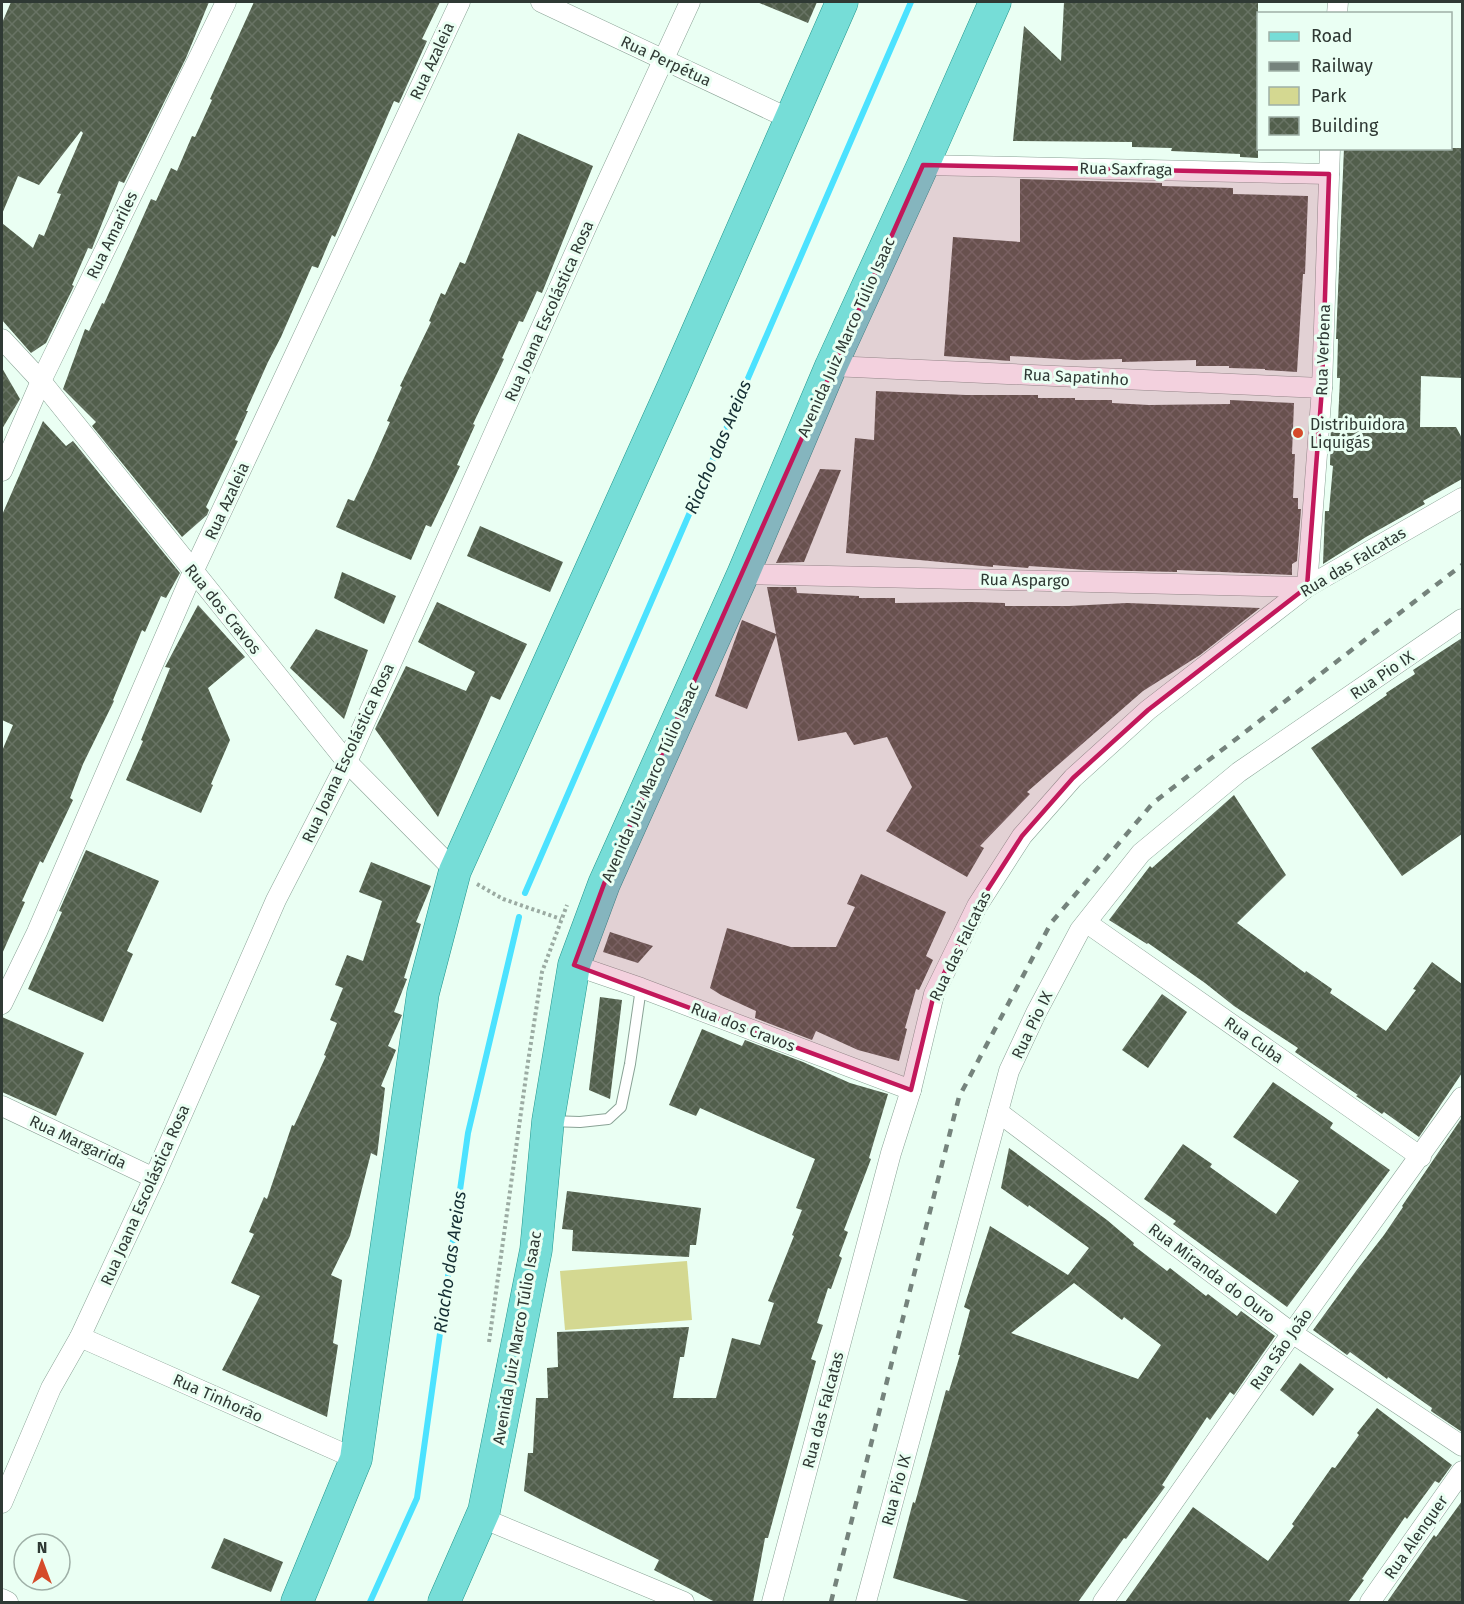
<svg xmlns="http://www.w3.org/2000/svg" width="1464" height="1604" font-family="'Fira Sans',sans-serif">
  <style>
    .park { fill: #d4d891 }
    .lines { fill: none; stroke-linecap: round; stroke-linejoin: round }
    .stream { stroke: #4be2ff; stroke-width: 6 }
    .building { fill: url(#building-cross-hatch); fill-rule: evenodd }
    .service-casing { stroke: #89a295; stroke-width: 12 }
    .minor-casing { stroke: #89a295; stroke-width: 21 }
    .primary-casing { stroke: #21958c; stroke-width: 33 }
    .path { stroke: #9baba2; stroke-width: 4; stroke-dasharray: 3 3; stroke-linecap: butt }
    .service { stroke: #fff; stroke-width: 10 }
    .minor { stroke: #fff; stroke-width: 20 }
    .primary { stroke: #76ddd7; stroke-width: 32 }
    .rail { stroke: #75837c; stroke-width: 4.5; stroke-dasharray: 8 8; stroke-linecap: butt }
    .marked { fill: #c2185b; fill-opacity: 0.2; stroke: #c2185b; stroke-width: 4.5; stroke-linejoin: round }
    .poi-dot { fill: #d54b2a; stroke: #eafff3; stroke-width: 2 }
    .labels { text-anchor: middle; dominant-baseline: central; stroke-width: 6; stroke-linejoin: round; paint-order: stroke }
    .street-label { font-size: 16px; fill: #2f3934; stroke: #eafff3 }
    .poi-label { font-size: 16px; fill: #2f3934; stroke: #eafff3; text-anchor: start }
    .water-label { font-size: 18px; font-style: italic; fill: #152e33; stroke: #eafff3 }
  </style>
  <defs>
    <pattern id="building-cross-hatch" width="8" height="8" patternUnits="userSpaceOnUse" patternTransform="scale(1.5)"><rect width="8" height="8" fill="#525f4c"/><path d="M0 0l8 8M0 8l8-8" fill="none" stroke="#687364"/></pattern>
  </defs>
  <rect width="100%" height="100%" fill="#eafff3"/>
  <!-- park -->
  <path class="park" d="M687 1261 692 1320 565 1330 560 1271Z"/>
  <g class="lines">
    <!-- stream -->
    <g class="stream">
      <path d="M525 893 911 2"/>
      <path d="M370 1602 417 1498 468 1133 519 917"/>
    </g>
  </g>
  <!-- building -->
  <g class="building">
    <path d="M11 2H209L186 58 124 183 119 181 93 246 92 249 88 248 72 285 74 286 46 343 31 353 2 320V223L33 248 39 234 44 236 61 194 57 193 83 133 81 131 39 185 18 176 2 214V23Z"/>
    <path d="M254 2H440L422 39 427 41 399 103 394 101 335 237 332 235 318 268 312 266 281 337 268 362 246 411H248L235 440 238 441 206 507 209 510 207 515 182 537 92 426 96 422 63 389 85 329 89 331 102 303 104 304 151 199 156 201 171 168 177 171 192 136 195 137 212 100 210 99Z"/>
    <path d="M757 2H817L808 23Z"/>
    <path d="M1064 2H1258V158L1240 157V154L1171 151 1172 148 1132 147V142L1013 141 1024 26 1061 61Z"/>
    <path d="M518 133 593 166 542 293 537 291 523 322 519 321 502 358 504 359 473 424 475 425 457 465 460 466 447 494 431 527 426 525 411 560 336 527 348 499 354 501 370 467 390 422 387 421 402 387 400 386 431 322 429 321 441 293 445 295 460 262 465 264Z"/>
    <path d="M1344 148H1462V378L1421 376 1420 427H1456L1462 438V479L1423 501 1425 504 1366 537 1323 564 1325 511H1329L1333 466 1330 465 1331 422H1338L1340 378H1337L1338 339H1336Z"/>
    <path d="M1020 179 1162 183V186L1233 188V194L1308 196 1305 274H1303L1297 372 1265 370V369L1229 368V366H1196V360L1122 362V359L1076 360 1010 356V361L944 356 953 237 1020 242Z"/>
    <path d="M2 368 20 399 2 429Z"/>
    <path d="M876 391 966 395H1038V398H1075V400H1112V403L1149 405 1230 404V400L1294 403 1292 454H1295L1293 498H1298V509H1301L1297 561 1292 564V575L1177 570V572L1087 570 1029 566 1028 568 993 565V567L846 553 855 438 874 440Z"/>
    <path d="M43 421 66 446 73 441 180 573 166 598 161 596 145 632 142 630 113 700 114 701 83 764 70 798 73 800 43 863 40 861 22 901 25 902 2 954V751L13 725 2 720V515Z"/>
    <path d="M820 469 841 470 804 562 776 563Z"/>
    <path d="M480 526 563 562 550 592 467 556Z"/>
    <path d="M342 572 396 596 384 624 334 598Z"/>
    <path d="M767 587H796L797 593 859 596V598H895V603L970 602 1005 603V606H1069L1127 603 1260 608 1200 655 1143 691 1027 792 1030 794 980 846 984 848 967 877 886 831 912 787 887 737 854 745 846 732 798 741 776 635 747 709 715 696 742 620 776 634Z"/>
    <path d="M437 602 527 644 500 700 491 696 438 817 375 729 406 666 466 691 475 672 418 642Z"/>
    <path d="M198 605 245 657 208 688 230 740 211 784 213 785 201 813 126 780 143 741 141 740 170 668 165 667Z"/>
    <path d="M316 629 368 650 344 719 290 668Z"/>
    <path d="M1462 638V834L1402 876 1311 748 1387 695 1386 693 1415 674 1413 670Z"/>
    <path d="M1234 795 1286 875 1237 923 1305 973 1306 971 1332 989 1330 993 1386 1031 1416 990 1413 989 1432 962 1462 984V1073L1419 1137 1384 1112 1382 1114 1356 1096 1358 1095 1295 1052 1298 1048 1234 1006 1205 983 1148 943 1147 944 1109 920 1150 866 1152 868Z"/>
    <path d="M86 850 159 881 127 951 133 954 103 1022 28 989 62 912 59 911Z"/>
    <path d="M371 862 431 886 416 922 421 924 404 978 407 979 394 1012 402 1015 388 1046 396 1050 381 1086 385 1088 377 1156 371 1153 350 1236 331 1275 342 1280 333 1343 338 1345 327 1417 222 1370 260 1296 231 1283 254 1234 249 1232 264 1197 267 1199 292 1125 294 1126 326 1056 324 1055 337 1023 330 1020 343 988 335 985 347 955 363 961 382 901 359 892Z"/>
    <path d="M861 874 946 912 926 956 933 960 919 990 916 989 905 1028 907 1029 899 1061 858 1050 816 1031 812 1040 755 1018 756 1011 721 995 710 988 727 928 791 947H836L855 907 847 904Z"/>
    <path d="M610 932 653 946 638 963 603 952Z"/>
    <path d="M1162 994 1187 1012 1148 1068 1122 1050Z"/>
    <path d="M600 997 622 1000 610 1099 589 1090Z"/>
    <path d="M2 1017 84 1053 56 1116 2 1092Z"/>
    <path d="M702 1029 742 1046 745 1040 803 1062 850 1083 888 1094 869 1158 871 1159 844 1230 848 1232 839 1256 842 1258 831 1289 828 1288 817 1323 823 1325 811 1359 816 1361 768 1538H765L753 1602H715L654 1570 659 1560 524 1491 528 1453H533L536 1398H548L547 1368 558 1367 557 1332 689 1327 684 1357H680L673 1398H716L732 1338 760 1345 774 1303 768 1301 794 1236 792 1235 802 1210 796 1208 815 1159 700 1108 696 1116 669 1105Z"/>
    <path d="M1273 1082 1333 1123 1330 1128 1390 1170 1287 1307 1173 1224 1176 1221 1144 1199 1183 1144 1212 1164 1210 1167 1276 1214 1299 1181 1233 1137Z"/>
    <path d="M1461 1119 1462 1121V1432L1431 1411 1432 1408 1388 1377 1387 1379 1350 1352 1347 1355 1313 1330 1356 1271 1384 1235 1403 1207 1402 1206Z"/>
    <path d="M1009 1148 1107 1220 1134 1243 1133 1245 1167 1271 1170 1268 1206 1296 1208 1294 1237 1316 1241 1311 1275 1336 1234 1395 1230 1392 1210 1420 1207 1417 1162 1485 1165 1487 1126 1539 1124 1538 1078 1602H972L893 1578 913 1502 915 1503 946 1390 949 1391 960 1355H958L970 1310 964 1307 990 1226 1068 1275 1089 1248 1029 1205 1028 1207 1001 1188ZM1074 1283 1122 1320 1124 1317 1161 1345 1138 1379 1011 1333Z"/>
    <path d="M567 1191 701 1208 696 1245H690L689 1257 572 1251 573 1230 562 1229Z"/>
    <path d="M1300 1363 1334 1389 1313 1416 1280 1390Z"/>
    <path d="M1377 1408 1452 1465 1439 1483 1435 1481 1407 1519 1405 1517 1362 1579 1364 1580 1348 1602H1125L1193 1507 1268 1561 1294 1526 1292 1524 1313 1494 1332 1467 1335 1468 1359 1435 1357 1433Z"/>
    <path d="M1462 1501V1602H1387L1434 1535 1436 1537Z"/>
    <path d="M224 1538 283 1562 271 1592 211 1568Z"/>
  </g>
  <g class="lines">
    <defs>
      <path id="service" d="M549 1121 580 1122 608 1119 621 1107 630 1064 641 988"/>
      <g id="minor">
        <path d="M541 2 790 119"/>
        <path d="M1337 14 1338 2"/>
        <path d="M923 165 1329 174"/>
        <path d="M2 339 41 381 347 762 455 871"/>
        <path d="M831 366 1322 388"/>
        <path d="M2 471 41 381 226 2"/>
        <path d="M743 574 1307 587 1322 388 1330 148"/>
        <path d="M1087 923 1421 1157"/>
        <path d="M574 965 641 988 911 1090"/>
        <path d="M2 1004 37 932 193 572 460 2"/>
        <path d="M2 1106 154 1178"/>
        <path d="M998 1112 1292 1333 1462 1446"/>
        <path d="M80 1337 356 1459"/>
        <path d="M2 1503 51 1388 80 1337 154 1178 276 900 347 762 589 221 690 2"/>
        <path d="M482 1518 684 1602"/>
        <path d="M2 1599 8 1602"/>
        <path d="M772 1602 891 1153 911 1090 934 994 977 906 1022 836 1073 778 1148 710 1307 587 1462 498"/>
        <path d="M866 1602 1009 1071 1036 1013 1080 930 1141 853 1239 772 1462 619"/>
        <path d="M1103 1602 1292 1333 1462 1097"/>
        <path d="M1370 1602 1462 1471"/>
      </g>
      <g id="primary">
        <path d="M297 1602 356 1459 423 993 455 871 674 385 842 2"/>
        <path d="M444 1602 484 1511 536 1250 548 1121 574 965 604 884 743 574 831 366 923 165 995 2"/>
      </g>
    </defs>
    <!-- service casing -->
    <use href="#service" class="service-casing"/>
    <!-- minor casing -->
    <use href="#minor" class="minor-casing"/>
    <!-- primary casing -->
    <use href="#primary" class="primary-casing"/>
    <!-- path -->
    <g class="path">
      <path d="M477 884 503 899 561 919"/>
      <path d="M489 1342 528 1062 542 972 567 905"/>
    </g>
    <!-- service -->
    <use href="#service" class="service"/>
    <!-- minor -->
    <use href="#minor" class="minor"/>
    <!-- primary -->
    <use href="#primary" class="primary"/>
    <!-- rail -->
    <path class="rail" d="M831 1602 959 1097 1051 923 1153 803 1462 565"/>
  </g>
  <!-- marked area -->
  <path class="marked" d="M923 165 1329 174 1322 388 1307 587 1148 710 1073 778 1022 836 977 906 934 994 911 1090 574 965 604 884Z"/>
  <!-- markers -->
  <circle class="poi-dot" cx="1298" cy="433" r="6"/>
  <g class="labels">
    <!-- street labels -->
    <g class="street-label">
      <text transform="translate(432 61) rotate(-65)">Rua Azaleia</text>
      <text transform="translate(666 61) rotate(25)">Rua Perpétua</text>
      <text transform="translate(1126 169) rotate(1)">Rua Saxfraga</text>
      <text transform="translate(112 235) rotate(-64)">Rua Amariles</text>
      <text transform="translate(549 311) rotate(-66)">Rua Joana Escolástica Rosa</text>
      <text transform="translate(846 337) rotate(-66)">Avenida Juiz Marco Túlio Isaac</text>
      <text transform="translate(1323 350) rotate(-88)">Rua Verbena</text>
      <text transform="translate(1076 377) rotate(3)">Rua Sapatinho</text>
      <text transform="translate(227 501) rotate(-65)">Rua Azaleia</text>
      <text transform="translate(1353 562) rotate(-31)">Rua das Falcatas</text>
      <text transform="translate(1025 580) rotate(1)">Rua Aspargo</text>
      <text transform="translate(223 609) rotate(51)">Rua dos Cravos</text>
      <text transform="translate(1382 675) rotate(-34)">Rua Pio IX</text>
      <text transform="translate(348 753) rotate(-65)">Rua Joana Escolástica Rosa</text>
      <text transform="translate(650 782) rotate(-66)">Avenida Juiz Marco Túlio Isaac</text>
      <text transform="translate(960 946) rotate(-64)">Rua das Falcatas</text>
      <text transform="translate(1032 1025) rotate(-64)">Rua Pio IX</text>
      <text transform="translate(743 1027) rotate(21)">Rua dos Cravos</text>
      <text transform="translate(1254 1040) rotate(35)">Rua Cuba</text>
      <text transform="translate(78 1142) rotate(25)">Rua Margarida</text>
      <text transform="translate(145 1195) rotate(-66)">Rua Joana Escolástica Rosa</text>
      <text transform="translate(1212 1273) rotate(37)">Rua Miranda do Ouro</text>
      <text transform="translate(517 1338) rotate(-80)">Avenida Juiz Marco Túlio Isaac</text>
      <text transform="translate(1281 1349) rotate(-55)">Rua São João</text>
      <text transform="translate(218 1398) rotate(24)">Rua Tinhorão</text>
      <text transform="translate(823 1410) rotate(-75)">Rua das Falcatas</text>
      <text transform="translate(896 1490) rotate(-75)">Rua Pio IX</text>
      <text transform="translate(1416 1537) rotate(-55)">Rua Alenquer</text>
    </g>
    <!-- poi labels -->
    <g class="poi-label">
      <text x="1310" y="424">Distribuidora<tspan x="1310" dy="18">Liquigás</tspan></text>
    </g>
    <!-- water labels -->
    <g class="water-label">
      <text transform="translate(718 447) rotate(-67)">Riacho das Areias</text>
      <text transform="translate(450 1262) rotate(-82)">Riacho das Areias</text>
    </g>
  </g>
  <!-- border -->
  <rect width="1464" height="1604" fill="none" stroke="#2f3934" stroke-width="6"/>
  <!-- legend -->
  <rect x="1257" y="12" width="195" height="138" fill="#eafff3" stroke="#9fb0a7" stroke-width="1.5"/>
  <rect x="1269" y="32" width="30" height="9" fill="#76ddd7" stroke="#9fb0a7" stroke-width="1.5"/>
  <text x="1311" y="42" font-size="18" fill="#2f3934">Road</text>
  <rect x="1269" y="62" width="30" height="9" fill="#75837c" stroke="#9fb0a7" stroke-width="1.5"/>
  <text x="1311" y="72" font-size="18" fill="#2f3934">Railway</text>
  <rect x="1269" y="87" width="30" height="18" fill="#d4d891" stroke="#9fb0a7" stroke-width="1.5"/>
  <text x="1311" y="102" font-size="18" fill="#2f3934">Park</text>
  <rect x="1269" y="117" width="30" height="18" fill="url(#building-cross-hatch)" stroke="#9fb0a7" stroke-width="1.5"/>
  <text x="1311" y="132" font-size="18" fill="#2f3934">Building</text>
  <!-- north arrow -->
  <g transform="translate(42 1562)"><circle r="28" fill="#eafff3" stroke="#9fb0a7" stroke-width="1.5"/>
  <path d="M0-4.5L10 22L0 15L-10 22Z" fill="#d54b2a"/>
  <text y="-9" font-size="16" font-weight="bold" text-anchor="middle" fill="#2f3934">N</text>
  </g>
</svg>
